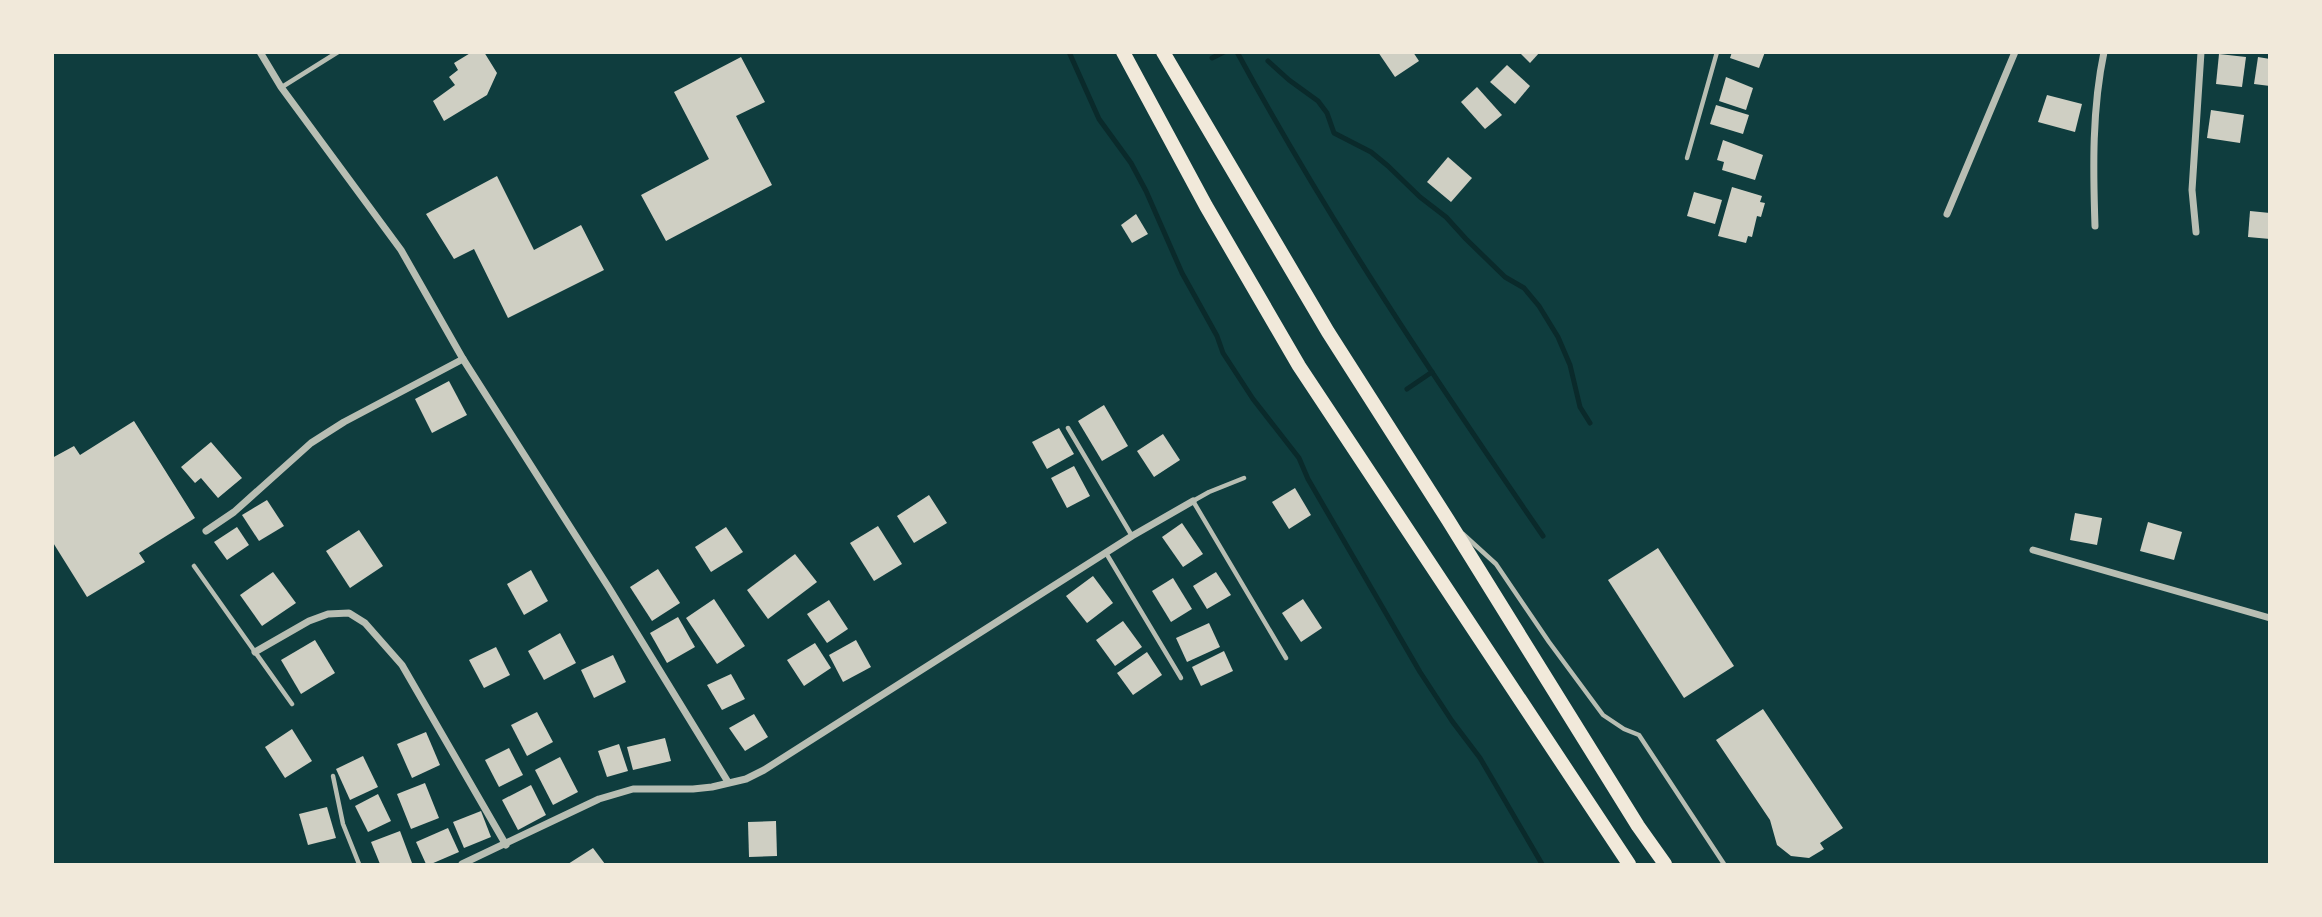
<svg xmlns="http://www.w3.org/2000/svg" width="2322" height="917" font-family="Lato,sans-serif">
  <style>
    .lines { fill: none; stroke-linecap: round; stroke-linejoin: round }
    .stream { stroke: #0a2a2b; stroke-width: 5 }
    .building { fill: #cfcfc3 }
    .service { stroke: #b8beb3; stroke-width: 4.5 }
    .minor { stroke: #b8beb3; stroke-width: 7 }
    .trunk { stroke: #f1e9da; stroke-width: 14 }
  </style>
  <rect width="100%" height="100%" fill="#0f3d3e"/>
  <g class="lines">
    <!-- stream -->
    <g class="stream">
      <path d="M1069 52 1099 119 1131 163 1146 191 1182 273 1217 336 1223 353 1253 399 1299 458 1308 479 1420 672 1452 721 1480 758 1542 864"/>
      <path d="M1237 52C1328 220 1435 379 1543 536"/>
      <path d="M1212 58 1224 52"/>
      <path d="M1268 61 1289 80 1318 101 1327 113 1334 133 1371 152 1388 166 1420 197 1446 217 1466 239 1505 277 1524 288 1539 306 1558 337 1570 365 1580 407 1590 423"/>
      <path d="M1407 389 1432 372"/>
    </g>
  </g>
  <!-- building -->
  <g class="building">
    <path d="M472 52H484L497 73 487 95 444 121 433 101 455 85 449 77 458 70 454 63Z"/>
    <path d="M1378 52H1413L1419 61 1395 77Z"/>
    <path d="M1519 52H1540L1530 63Z"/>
    <path d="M1732 52H1765L1759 68 1730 58Z"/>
    <path d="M2219 54 2246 57 2242 87 2216 84Z"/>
    <path d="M741 57 765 102 736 116 772 185 666 241 641 195 709 159 674 92Z"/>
    <path d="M2258 57 2270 59V86L2254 84Z"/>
    <path d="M1507 65 1530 86 1515 104 1490 82Z"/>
    <path d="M1726 77 1753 88 1746 110 1719 101Z"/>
    <path d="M1477 87 1502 115 1485 129 1461 102Z"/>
    <path d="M2047 95 2082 104 2075 132 2038 122Z"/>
    <path d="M1716 105 1749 115 1743 134 1710 124Z"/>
    <path d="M2211 110 2244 115 2240 143 2207 138Z"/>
    <path d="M1723 140 1763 155 1755 180 1722 170 1724 162 1717 160Z"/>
    <path d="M1448 157 1472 178 1451 202 1427 182Z"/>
    <path d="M497 176 534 250 581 225 604 270 508 318 474 249 454 259 426 214Z"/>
    <path d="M1732 187 1762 196 1760 202 1765 203 1761 217 1757 216 1752 237 1748 236 1746 243 1718 236Z"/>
    <path d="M1694 192 1722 200 1715 224 1687 216Z"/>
    <path d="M2250 211 2270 213V239L2248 237Z"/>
    <path d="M1136 214 1148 234 1132 243 1121 225Z"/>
    <path d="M449 381 467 415 432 433 415 399Z"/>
    <path d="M1104 405 1128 446 1102 461 1078 421Z"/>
    <path d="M134 421 195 518 139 553 145 562 87 597 52 541V458L74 446 80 455Z"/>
    <path d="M1059 428 1074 454 1047 469 1032 442Z"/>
    <path d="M1163 434 1180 460 1154 477 1137 451Z"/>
    <path d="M211 442 242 478 218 498 201 478 195 483 181 467Z"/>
    <path d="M1074 466 1090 496 1067 508 1051 478Z"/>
    <path d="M1295 488 1311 515 1289 529 1272 502Z"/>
    <path d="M929 495 947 523 914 543 897 516Z"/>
    <path d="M267 500 284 526 259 541 242 515Z"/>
    <path d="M2075 513 2102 518 2097 545 2070 540Z"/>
    <path d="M2148 522 2182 532 2174 560 2140 551Z"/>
    <path d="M1182 523 1203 554 1183 567 1162 537Z"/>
    <path d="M878 526 902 564 874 581 850 543Z"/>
    <path d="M237 527 249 545 227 560 214 542Z"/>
    <path d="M726 527 743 552 711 572 695 547Z"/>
    <path d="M359 530 383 566 350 588 326 551Z"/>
    <path d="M1658 548 1734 666 1684 698 1608 580Z"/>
    <path d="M795 554 817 582 768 619 747 590Z"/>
    <path d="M658 569 680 603 652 621 630 587Z"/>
    <path d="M531 570 548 601 524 615 507 584Z"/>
    <path d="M273 572 296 603 262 626 240 595Z"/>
    <path d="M1216 572 1231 595 1207 609 1193 586Z"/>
    <path d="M1093 576 1113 603 1087 623 1066 596Z"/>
    <path d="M1173 578 1192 609 1171 622 1152 591Z"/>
    <path d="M714 599 745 646 717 664 686 618Z"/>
    <path d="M1303 599 1322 628 1301 642 1282 613Z"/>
    <path d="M829 600 848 629 827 643 807 614Z"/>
    <path d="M678 617 695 647 667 663 650 633Z"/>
    <path d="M1123 621 1142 647 1115 666 1096 640Z"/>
    <path d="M1209 623 1220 647 1187 662 1176 638Z"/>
    <path d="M560 633 576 663 544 680 528 651Z"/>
    <path d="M315 640 335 673 301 694 281 660Z"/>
    <path d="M856 640 871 667 843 682 829 655Z"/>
    <path d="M815 643 831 668 804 686 787 660Z"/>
    <path d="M496 647 510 675 484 688 469 660Z"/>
    <path d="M1224 651 1233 671 1201 686 1192 667Z"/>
    <path d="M1147 652 1162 675 1133 695 1117 673Z"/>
    <path d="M613 655 626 682 594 698 581 670Z"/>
    <path d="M731 674 745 699 722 710 707 685Z"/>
    <path d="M1763 709 1843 828 1820 843 1824 849 1809 858 1791 856 1777 845 1770 820 1716 740Z"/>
    <path d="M537 712 553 742 527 756 511 725Z"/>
    <path d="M754 714 768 737 745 751 729 728Z"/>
    <path d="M292 729 312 761 285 778 265 747Z"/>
    <path d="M426 732 440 765 412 778 397 744Z"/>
    <path d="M665 738 671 761 633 770 627 747Z"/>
    <path d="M619 744 628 771 607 777 598 751Z"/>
    <path d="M509 748 523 775 499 787 485 760Z"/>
    <path d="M363 756 378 787 350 800 336 769Z"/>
    <path d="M560 757 578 792 553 805 535 770Z"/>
    <path d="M425 783 439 818 411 829 397 794Z"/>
    <path d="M531 785 546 815 518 830 502 800Z"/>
    <path d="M378 794 391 821 368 832 355 806Z"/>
    <path d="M327 807 336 838 308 845 299 814Z"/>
    <path d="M481 811 491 837 464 848 453 822Z"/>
    <path d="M776 821 777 856 749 857 748 822Z"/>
    <path d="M448 828 459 852 431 864H426L416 842Z"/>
    <path d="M400 831 412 863 380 864 371 842Z"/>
    <path d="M593 848 605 864H568Z"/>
  </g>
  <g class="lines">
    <!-- service -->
    <g class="service">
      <path d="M282 87 338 52"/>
      <path d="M1687 158 1717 52"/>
      <path d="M1068 428 1132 536"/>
      <path d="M1244 478 1209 492 1193 501 1286 658"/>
      <path d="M1463 534 1496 564 1549 642 1603 715 1624 729 1639 735 1724 864"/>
      <path d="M1106 553 1181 678"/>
      <path d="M194 566 292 704"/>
      <path d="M333 776 343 824 359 864"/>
    </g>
    <!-- minor -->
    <g class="minor">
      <path d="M260 52 281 87 401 250 463 359 609 588 728 782"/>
      <path d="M1947 214 2015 52"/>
      <path d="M2095 226C2093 168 2092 109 2104 52"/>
      <path d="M2196 232 2192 190 2201 52"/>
      <path d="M206 531 234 512 311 443 344 422 463 359"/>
      <path d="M2033 550 2270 618"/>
      <path d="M255 652 309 621 328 614 349 613 365 623 402 665 506 845"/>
      <path d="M462 864 599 799 633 789H693L712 787 746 779 764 770 1132 536 1193 501"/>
    </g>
    <!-- trunk -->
    <g class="trunk">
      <path d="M1123 52 1206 206 1299 366 1629 864"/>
      <path d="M1163 52 1328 332 1448 520 1638 826 1665 864"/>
    </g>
  </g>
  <!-- border -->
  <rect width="2322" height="917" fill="none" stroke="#f1e9da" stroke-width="108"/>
</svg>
